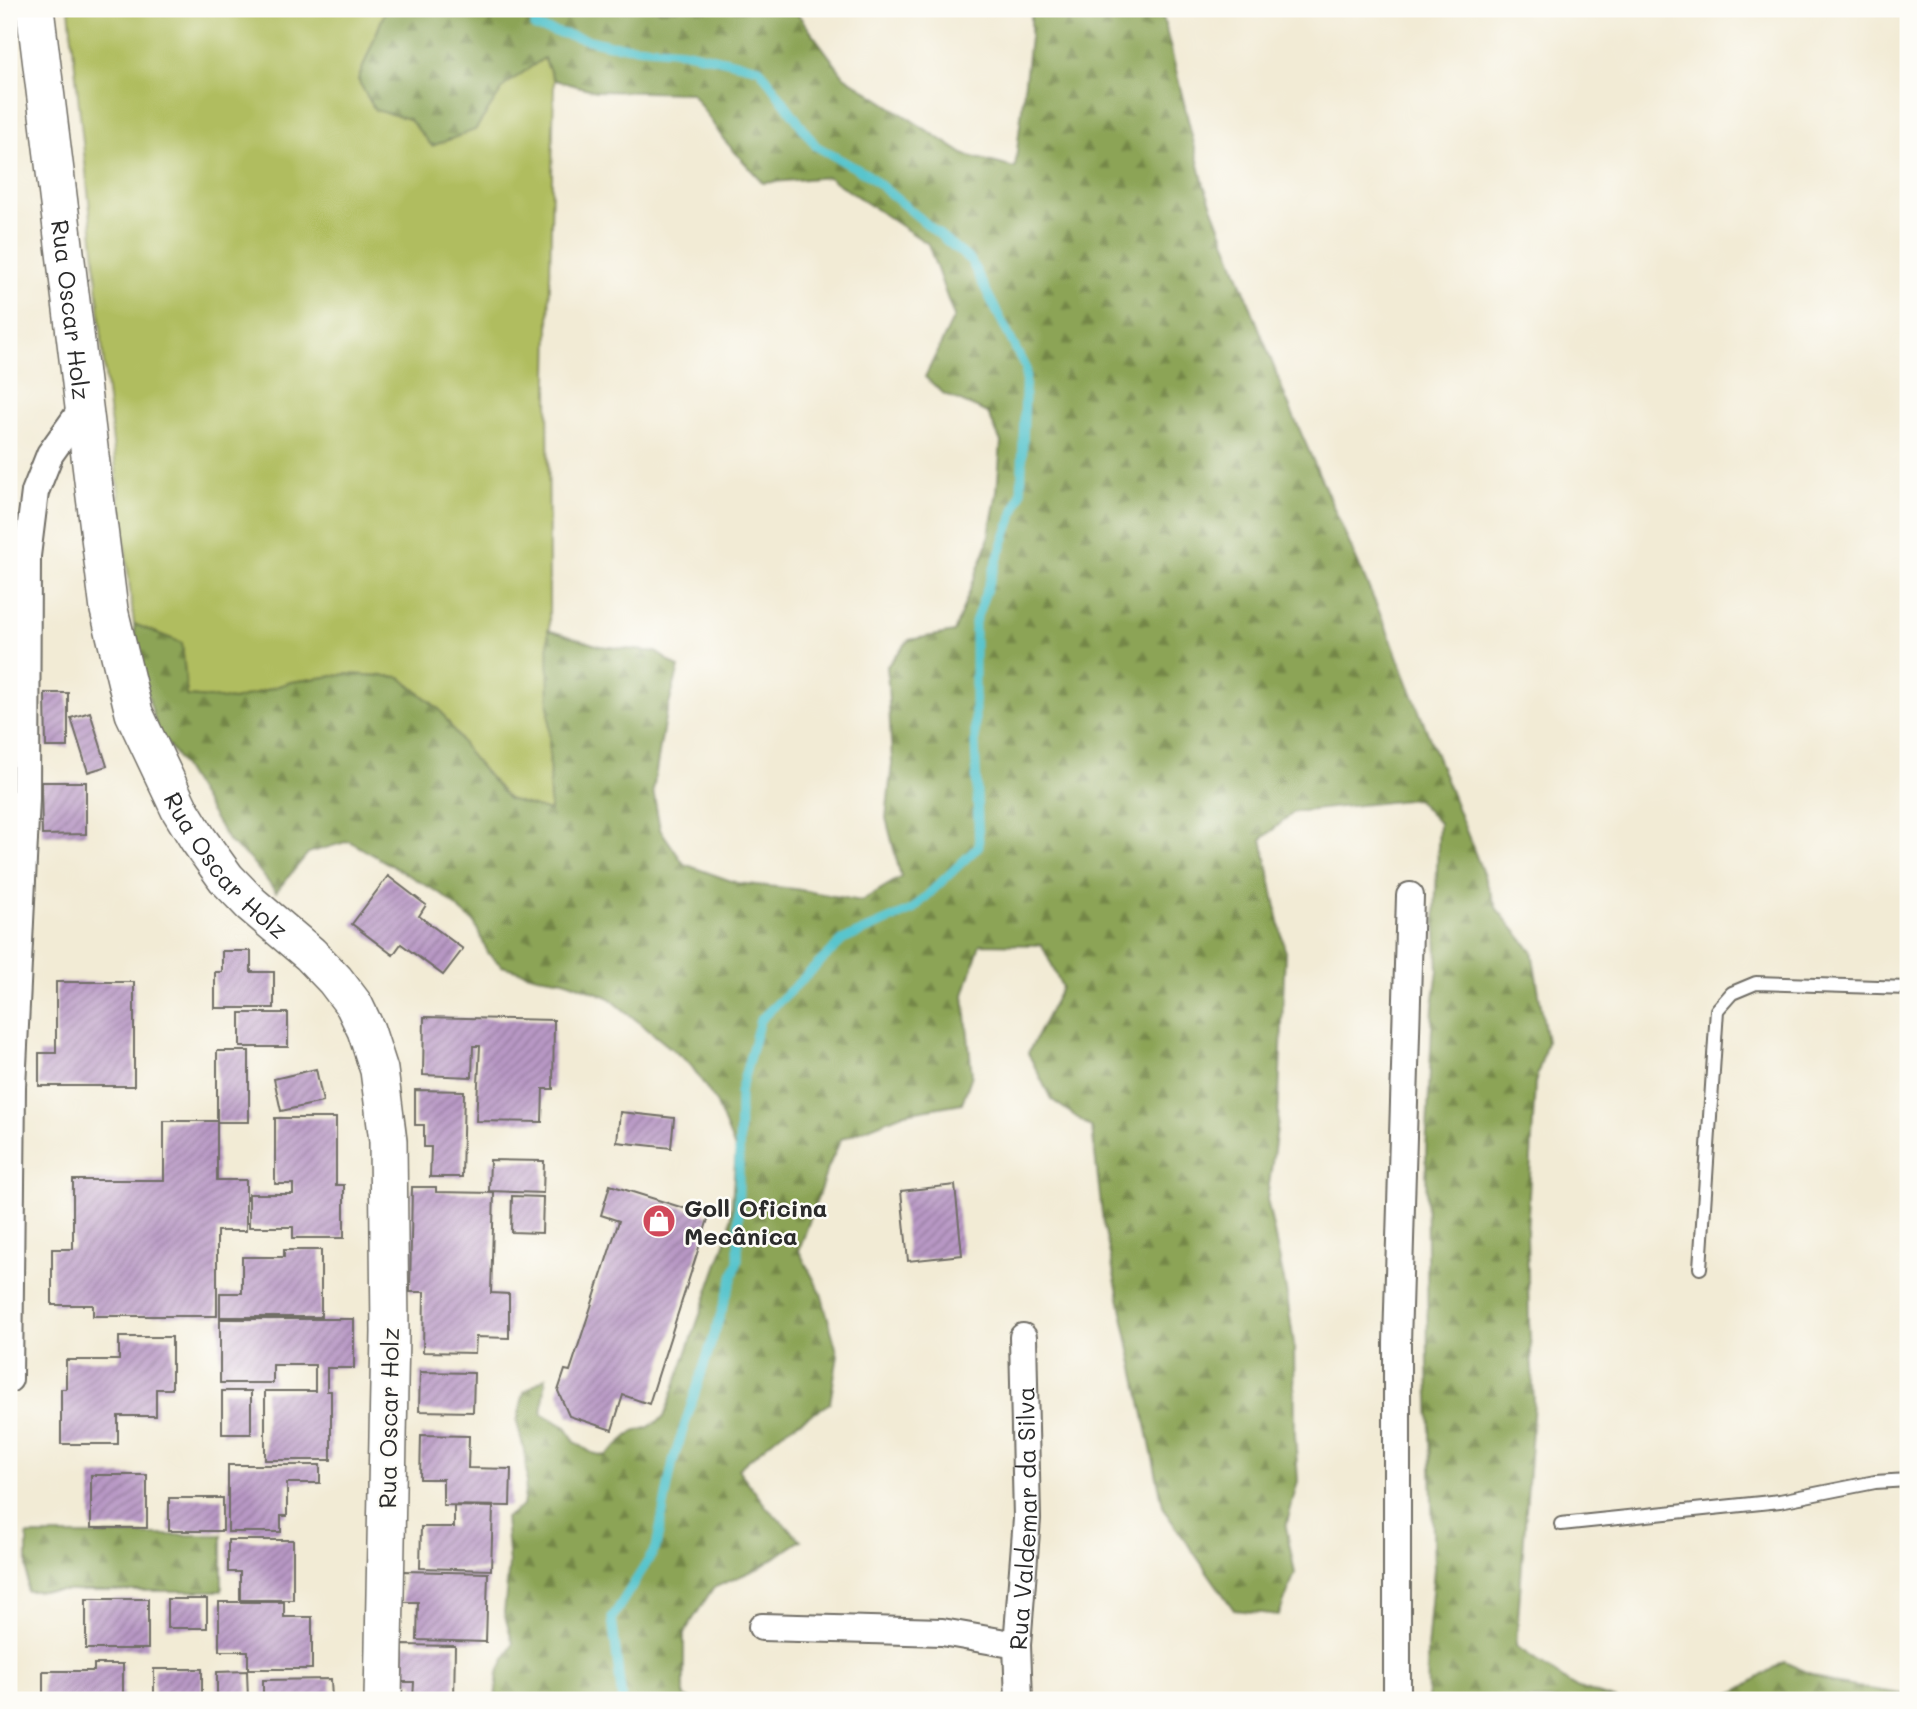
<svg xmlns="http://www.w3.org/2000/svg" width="1917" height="1709" font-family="Mali,sans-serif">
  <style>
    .grass { fill: #b0bd5f; stroke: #6e7445; stroke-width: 2 }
    .forest { fill: url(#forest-firs); stroke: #5c6840; stroke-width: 2 }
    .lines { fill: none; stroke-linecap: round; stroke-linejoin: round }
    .stream { stroke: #58c5cd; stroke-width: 9 }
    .building { fill: url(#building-hatch) }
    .lane-casing { stroke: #716e66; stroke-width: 16 }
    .street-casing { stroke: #716e66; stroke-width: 30 }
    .secondary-casing { stroke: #716e66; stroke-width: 40 }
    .lane { stroke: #fff; stroke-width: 12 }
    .street { stroke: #fff; stroke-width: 26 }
    .secondary { stroke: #fff; stroke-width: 37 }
    .labels { text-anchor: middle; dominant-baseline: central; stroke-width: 5; stroke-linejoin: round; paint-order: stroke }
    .street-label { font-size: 24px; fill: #2b2b2b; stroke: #fdfcf7 }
    .poi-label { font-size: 24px; font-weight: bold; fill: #2b2b2b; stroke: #fdfcf7; text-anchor: start }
  </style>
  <defs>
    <pattern id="forest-firs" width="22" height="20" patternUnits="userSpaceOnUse" patternTransform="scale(1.75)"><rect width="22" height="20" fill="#8ca456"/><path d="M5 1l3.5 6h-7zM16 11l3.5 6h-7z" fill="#738647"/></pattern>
    <pattern id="building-hatch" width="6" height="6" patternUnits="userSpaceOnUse" patternTransform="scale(1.75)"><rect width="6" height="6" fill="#b898c5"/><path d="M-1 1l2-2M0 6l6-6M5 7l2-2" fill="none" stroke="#967ca0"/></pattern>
  </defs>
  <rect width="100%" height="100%" fill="#fdfcf7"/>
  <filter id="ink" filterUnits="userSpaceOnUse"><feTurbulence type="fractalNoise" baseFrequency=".0143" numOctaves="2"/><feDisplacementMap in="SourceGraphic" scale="14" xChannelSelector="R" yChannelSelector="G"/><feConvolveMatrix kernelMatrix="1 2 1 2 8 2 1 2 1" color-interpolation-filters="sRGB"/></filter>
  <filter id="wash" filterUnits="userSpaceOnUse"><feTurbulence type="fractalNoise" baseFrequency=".00686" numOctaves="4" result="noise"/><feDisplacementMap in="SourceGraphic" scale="28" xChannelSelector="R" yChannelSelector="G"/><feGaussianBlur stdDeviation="1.57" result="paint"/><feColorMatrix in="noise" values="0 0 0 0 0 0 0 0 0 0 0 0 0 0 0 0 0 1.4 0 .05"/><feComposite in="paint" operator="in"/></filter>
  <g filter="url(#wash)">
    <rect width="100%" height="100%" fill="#f2ebd5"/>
    <!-- grass -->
    <path class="grass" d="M69 9H386L358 80 375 110 475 130 505 85 544 58 554 80 548 377 550 811 508 799 471 756 440 710 400 677 347 674 291 682 234 700 187 696 182 643 134 624 104 366 94 248Z"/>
    <!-- forest -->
    <g class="forest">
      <path d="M386 9H794L844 76 965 155 1015 168 1031 29V9H1161L1204 185 1287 401 1385 625 1497 909 1532 951 1547 1042 1535 1083 1527 1233 1529 1322 1534 1402 1516 1646 1573 1686 1616 1700H1428L1427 1650 1434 1568 1428 1365 1426 1153 1433 1006 1438 970 1435 914 1439 823 1416 799 1294 812 1262 839 1285 951 1278 1121 1267 1199 1286 1290 1294 1344 1295 1435 1298 1481 1286 1527 1295 1573 1279 1615 1234 1610 1164 1510 1103 1222 1092 1128 1051 1099 1028 1053 1062 987 1042 945 980 944 964 995 972 1075 962 1103 905 1113 841 1139 827 1170 799 1251 821 1293 838 1355 830 1403 781 1433 738 1469 768 1509 801 1540 759 1568 713 1588 684 1633V1696L691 1700H495L498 1673 513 1643 504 1613 509 1564 505 1518 523 1506 527 1475 524 1450 517 1422 524 1392 546 1377 542 1414 566 1427 575 1442 592 1453 605 1456 633 1432 647 1428 664 1417 730 1229 736 1151 716 1102 690 1064 608 997 564 980 537 976 502 966 488 953 474 922 441 894 349 841 308 853 276 892 250 859 229 842 176 755 158 732 137 655 134 624 182 643 187 696 234 700 291 682 347 674 400 677 440 710 471 756 508 799 550 811 548 630 600 646 656 652 679 668 664 723 653 790 660 829 684 864 737 883 795 889 861 901 901 877 886 818 892 763 887 666 909 640 954 632 987 545 997 492 1001 442 988 413 944 394 925 377 954 317 928 244 828 177 763 183 724 140 692 93 596 91 554 80 544 58 505 85 475 130 432 146 409 119 375 110 358 80Z"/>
      <rect x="27" y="1535" width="195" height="56"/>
      <path d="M1784 1662 1832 1683 1908 1695V1700H1722Z"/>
    </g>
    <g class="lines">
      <!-- stream -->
      <path class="stream" d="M535 9V27L610 45 683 51 759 68 816 146 868 175 971 261 1026 369 1021 493 975 622V741L979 846 912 910 843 940 760 1020 740 1092 738 1261 673 1461 656 1548 612 1618 622 1700"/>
    </g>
    <g id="blocks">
      <!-- building -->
      <g class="building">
        <path d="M45 693H68V747H46Z"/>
        <path d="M90 712 107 766 88 772 71 718Z"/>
        <path d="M41 782H86V834L42 835Z"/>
        <path d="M388 876 426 905 419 916 463 949 443 975 401 944 393 955 352 924Z"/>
        <path d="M222 951H251V972H274V1008H215V972H222Z"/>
        <path d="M56 982H134V1086H39V1053H56Z"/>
        <rect x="240" y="1013" width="48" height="34"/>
        <path d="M424 1017 554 1020 553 1089H543L542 1122 476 1121 480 1046H473L472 1077 423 1075Z"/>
        <path d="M217 1051H249V1122H217V1180H246V1231H217V1316H93V1305H52V1249H73V1180H164V1121H217Z"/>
        <path d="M316 1069 323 1102 281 1111 274 1079Z"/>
        <path d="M415 1090 464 1091 462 1177H430L431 1147H424V1125H415Z"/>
        <path d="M620 1112 674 1118 671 1148 617 1142Z"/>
        <path d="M275 1118H336V1185H344V1238H293V1227H249V1194H293V1184H275Z"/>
        <path d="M490 1160 544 1161 543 1193 489 1191Z"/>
        <path d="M610 1185 709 1216 649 1404 623 1395 612 1430 569 1416 558 1391 565 1370 570 1371 619 1221 601 1215Z"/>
        <path d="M955 1185 962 1255 908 1261 901 1191Z"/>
        <path d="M412 1187H436V1192L494 1193 491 1293 509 1294V1338L476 1337 475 1353 423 1352 424 1292H410Z"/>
        <path d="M512 1196 543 1197 542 1233 511 1232Z"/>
        <path d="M284 1250H321V1317H220V1293H242V1257H284Z"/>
        <path d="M220 1319H354V1368H327V1391H331V1460H265V1391H315V1365H273V1383H220Z"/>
        <path d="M119 1337H172V1389H156V1416H118V1444H61V1389H66V1360H119Z"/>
        <path d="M420 1372 474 1373 473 1412 419 1411Z"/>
        <rect x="222" y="1391" width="29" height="43"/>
        <path d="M421 1435 469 1436 468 1468 511 1469 510 1506 443 1505V1479H420Z"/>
        <path d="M228 1465H320V1483H287V1516H281V1532H228Z"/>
        <rect x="91" y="1475" width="56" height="53"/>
        <rect x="169" y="1498" width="54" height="33"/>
        <path d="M454 1506 493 1507 491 1570 420 1568 421 1527H454Z"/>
        <path d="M228 1540H293V1600H240V1572H228Z"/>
        <path d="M404 1571 488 1573 486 1642 417 1640 418 1602H403Z"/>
        <rect x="86" y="1599" width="62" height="50"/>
        <rect x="167" y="1599" width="40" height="29"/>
        <path d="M219 1602H284V1617H312V1669H248V1651H219Z"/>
        <path d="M403 1645 455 1646 454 1700H413L414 1682H402Z"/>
        <path d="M94 1664H123V1700H43V1671H94Z"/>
        <rect x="154" y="1669" width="48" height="31"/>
        <path d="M247 1671 248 1700H217V1672Z"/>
        <path d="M331 1679 332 1700H263V1680Z"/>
      </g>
    </g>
  </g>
  <g filter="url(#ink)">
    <use href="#blocks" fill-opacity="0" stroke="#716e66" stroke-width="2"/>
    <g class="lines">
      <defs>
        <g id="lane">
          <path d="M1700 1268 1717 1010 1732 993 1756 983 1908 988"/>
          <path d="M1561 1524 1780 1501 1875 1482 1908 1480"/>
        </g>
        <g id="street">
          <path d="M9 1379 12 1087 26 798 27 556 35 492 50 454 85 405"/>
          <path d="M762 1627 942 1632 1017 1645"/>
          <path id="s1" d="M1019 1700 1017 1645 1027 1519 1023 1337"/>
          <path d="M1397 1700V1343L1410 896"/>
        </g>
        <g id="secondary">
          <path id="s2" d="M35 9 109 610 134 713 179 808 198 839 226 878 251 904 310 954 335 980 354 1005 366 1030 379 1070 388 1141 390 1332 383 1700"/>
        </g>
      </defs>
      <!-- lane casing -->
      <use href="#lane" class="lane-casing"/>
      <!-- street casing -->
      <use href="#street" class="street-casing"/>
      <!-- secondary casing -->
      <use href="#secondary" class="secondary-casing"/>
      <!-- lane -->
      <use href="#lane" class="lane"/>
      <!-- street -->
      <use href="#street" class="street"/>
      <!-- secondary -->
      <use href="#secondary" class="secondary"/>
    </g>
  </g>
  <!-- icons -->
  <defs>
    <symbol id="shop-disc" viewBox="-11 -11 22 22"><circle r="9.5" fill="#d1495b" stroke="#fdfcf7"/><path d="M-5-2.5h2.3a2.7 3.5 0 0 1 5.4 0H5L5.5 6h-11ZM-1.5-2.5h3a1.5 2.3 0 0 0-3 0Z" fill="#fff"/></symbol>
  </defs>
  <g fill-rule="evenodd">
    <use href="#shop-disc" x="640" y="1202" width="38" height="38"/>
  </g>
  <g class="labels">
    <!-- street labels -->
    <g class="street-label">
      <text stroke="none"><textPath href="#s2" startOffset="303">Rua Oscar Holz</textPath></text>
      <text stroke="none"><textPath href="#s2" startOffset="891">Rua Oscar Holz</textPath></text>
      <text transform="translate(388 1418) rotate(-89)">Rua Oscar Holz</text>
      <text stroke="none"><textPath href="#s1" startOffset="182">Rua Valdemar da Silva</textPath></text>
    </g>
    <!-- poi labels -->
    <g class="poi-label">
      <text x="684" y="1207">Goll Oficina<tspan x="684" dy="28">Mecânica</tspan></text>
    </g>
  </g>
  <!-- margin -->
  <rect width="1917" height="1709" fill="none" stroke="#fdfcf7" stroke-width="35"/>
</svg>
